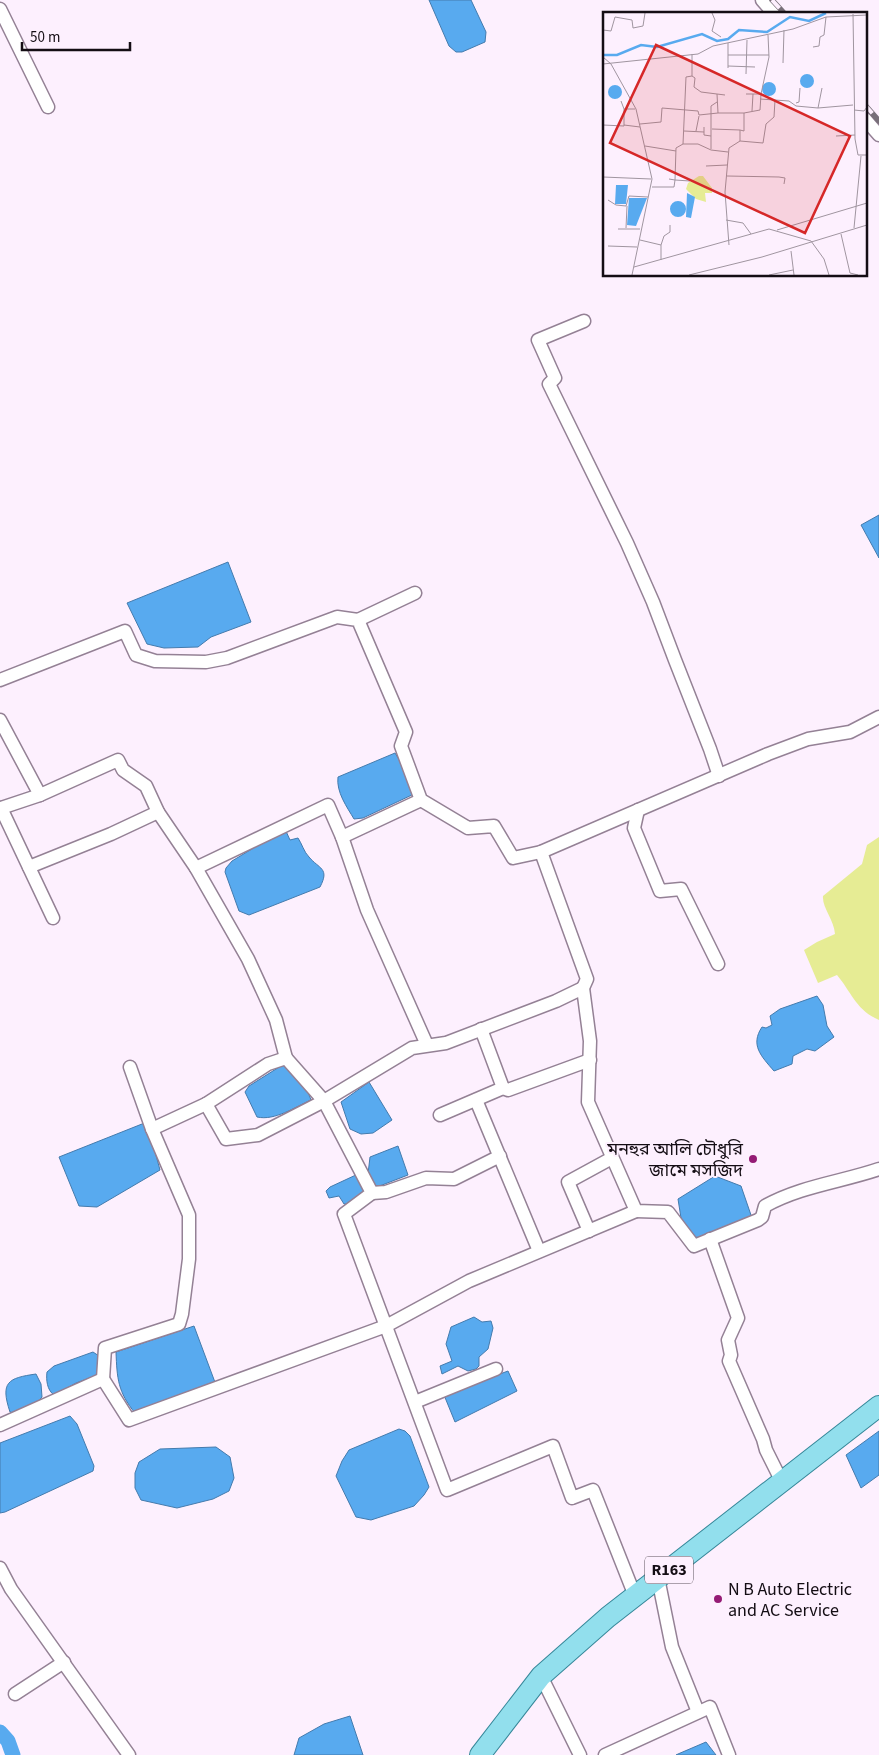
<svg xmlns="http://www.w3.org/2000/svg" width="879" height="1755" font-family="'Source Sans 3','Noto Sans Bengali',sans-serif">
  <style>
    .green { fill: #e6ec94 }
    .water { fill: #58aaef; stroke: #447bad }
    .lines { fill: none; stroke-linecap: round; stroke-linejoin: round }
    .canal { stroke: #58aaef; stroke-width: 15 }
    .minor-casing { stroke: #948195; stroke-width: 15 }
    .primary-casing { stroke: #368799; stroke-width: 22 }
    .minor { stroke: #fff; stroke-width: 12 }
    .primary { stroke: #92dfed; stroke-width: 20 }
    .rail-casing { stroke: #786f79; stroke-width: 5.5 }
    .rail { stroke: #fdf0fe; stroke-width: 4; stroke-dasharray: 11; stroke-linecap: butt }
    .poi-dot { fill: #951b75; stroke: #fdf0fe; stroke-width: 2 }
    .labels { text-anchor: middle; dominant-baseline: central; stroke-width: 4; stroke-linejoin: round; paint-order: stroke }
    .shield { fill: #fdf0fe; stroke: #5a515a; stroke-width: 1 }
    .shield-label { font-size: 16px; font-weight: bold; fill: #140d14 }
    .poi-label { font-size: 18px; fill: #140d14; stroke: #fdf0fe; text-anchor: end }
    .inset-river { fill: none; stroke: #58aaef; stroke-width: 2.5 }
    .inset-road { fill: none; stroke: #a095a0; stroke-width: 1 }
    .view { fill: #d62828; fill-opacity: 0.15; stroke: #d62828; stroke-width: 2.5 }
    .inset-edge { fill: none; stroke: #140d14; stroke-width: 2.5 }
  </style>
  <rect width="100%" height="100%" fill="#fdf0fe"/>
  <!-- green -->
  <path class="green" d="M879 837V1020C856 1010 852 993 837 975L818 983 804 950 817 942 835 934C834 919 822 908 823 896L862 864 867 845Z"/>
  <!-- water -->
  <g class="water">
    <path d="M429 0H471L486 32 485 42 462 52H456L449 46Z"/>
    <path d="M879 515V558L861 525Z"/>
    <path d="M228 562 251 622 211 637 198 647 164 648 147 644 127 603Z"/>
    <path d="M395 753 405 769 414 794 363 818 354 819C347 807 336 792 338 777Z"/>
    <path d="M285 829 290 840 298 838C302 844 304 852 309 857 319 869 330 868 320 887L249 915 239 911 225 872 226 868 232 861Z"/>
    <path d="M817 996 823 1005 827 1026 834 1037 815 1051 807 1049 793 1056 792 1064 774 1071C761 1056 750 1045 762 1027L766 1028 772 1025 770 1016 780 1009Z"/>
    <path d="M284 1064 308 1092 311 1100C295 1107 275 1121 257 1117L245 1092 249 1086Z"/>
    <path d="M369 1082 392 1120 373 1133 361 1134 350 1129 341 1102Z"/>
    <path d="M147 1122 160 1170 97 1207 79 1206 59 1157Z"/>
    <path d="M398 1146 408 1175 377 1187 368 1174 370 1157Z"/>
    <path d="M358 1174 366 1192 349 1204H344L339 1196 329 1198 326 1191 330 1187Z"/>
    <path d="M715 1176 741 1186 752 1218 701 1238 694 1237 681 1218 678 1199Z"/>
    <path d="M474 1317 482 1322 491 1321 493 1328 488 1349 479 1357V1366L476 1369 468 1371 458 1366 442 1374 440 1366 452 1361 446 1344 451 1327Z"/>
    <path d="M194 1326 216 1385 135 1413C118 1392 117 1379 116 1352Z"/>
    <path d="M93 1352 99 1356 100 1372 95 1376 76 1383 54 1395C47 1390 46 1380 47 1372L54 1366Z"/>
    <path d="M508 1371 517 1391 455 1422 444 1395Z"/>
    <path d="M36 1374 41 1384 42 1397 35 1405 13 1413 10 1412C0 1382 8 1378 36 1374Z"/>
    <path d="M70 1416 77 1424 94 1466 93 1471 5 1512 0 1513V1443Z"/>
    <path d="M399 1429 405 1431 410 1436 429 1487 424 1495 414 1506 371 1520 356 1517 336 1476 342 1461 349 1450Z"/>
    <path d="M879 1431V1475L861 1488 846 1455Z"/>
    <path d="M216 1447 230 1457 234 1478 229 1491 213 1499 177 1508 141 1500 135 1488V1473L139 1462 160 1449Z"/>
    <path d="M350 1716 363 1755H294L299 1738 324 1724Z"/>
    <path d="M706 1742 716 1755H676L678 1754Z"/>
  </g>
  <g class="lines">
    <!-- canal -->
    <path class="canal" d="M0 1732 8 1741 13 1755"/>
    <defs>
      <g id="minor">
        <path d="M762 0 774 14"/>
        <path d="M0 9 48 107"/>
        <path d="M865 119 879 135"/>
        <path d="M584 321 538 340 555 378 549 384 627 543 653 602 675 660 710 749 719 776"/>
        <path d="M358 620 415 593"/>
        <path d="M0 680 125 631 136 655 155 661 206 662 227 658 337 617 358 620 406 732 401 746 421 800 468 828 494 826 513 858 541 852 768 754 808 739 850 732 879 717"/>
        <path d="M0 720 40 795"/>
        <path d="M1 808 40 795 118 760 123 770 146 786 158 812 196 868"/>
        <path d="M0 809 1 808 53 918"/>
        <path d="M638 810 634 828 660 891 681 889 718 964"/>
        <path d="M342 837 367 910 427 1045"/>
        <path d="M541 852 587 979 583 988 590 1041 588 1102 636 1211 668 1212 694 1246 758 1220 762 1217 765 1206C801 1186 841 1182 879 1169"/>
        <path d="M29 867 111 834 158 812"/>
        <path d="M286 1058 276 1020 248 959 196 868 328 805 342 837 421 800"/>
        <path d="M503 1088 508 1090 590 1060"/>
        <path d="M476 1100 539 1251"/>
        <path d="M206 1104 226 1139 258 1135 324 1101 412 1048 446 1043 556 1001 583 988"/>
        <path d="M440 1115 503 1088 481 1029"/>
        <path d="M152 1129 206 1104 268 1064 286 1058 324 1101 372 1193 344 1214 447 1490 553 1446 572 1498 593 1490 635 1596"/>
        <path d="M372 1193 386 1192 426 1178 454 1179 500 1156"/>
        <path d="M589 1231 568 1182 612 1158"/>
        <path d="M710 1239 738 1318 728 1340 731 1355 729 1361 763 1439 766 1450 782 1482"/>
        <path d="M103 1379 105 1348 179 1324 182 1314 189 1259V1215L152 1129 130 1067"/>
        <path d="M415 1402 496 1369"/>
        <path d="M0 1425 103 1379 129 1420 386 1326 469 1281 636 1211"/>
        <path d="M0 1568 11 1589 129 1755"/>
        <path d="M658 1578 672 1647 698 1712"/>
        <path d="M541 1676 580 1755"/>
        <path d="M15 1694 64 1662"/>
        <path d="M605 1755 710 1707 729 1755"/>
      </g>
      <path id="primary" d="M480 1755 541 1676 608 1617 879 1406"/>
    </defs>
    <!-- minor casing -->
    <use href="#minor" class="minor-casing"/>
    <!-- primary casing -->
    <use href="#primary" class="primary-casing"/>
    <!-- minor -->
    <use href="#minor" class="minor"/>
    <!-- primary -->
    <use href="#primary" class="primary"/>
    <defs>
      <g id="rail">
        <path d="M772 0 785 14"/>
        <path d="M865 105 879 121"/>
      </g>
    </defs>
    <!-- rail casing -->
    <use href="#rail" class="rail-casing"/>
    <!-- rail -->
    <use href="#rail" class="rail"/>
  </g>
  <!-- markers -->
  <g class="poi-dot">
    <circle cx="753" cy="1159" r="5"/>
    <circle cx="718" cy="1599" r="5"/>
  </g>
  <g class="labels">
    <!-- shield labels -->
    <rect class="shield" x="645" y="1556.5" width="48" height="27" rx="4"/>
    <g class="shield-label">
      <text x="669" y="1570">R163</text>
    </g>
    <!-- poi labels -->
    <g class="poi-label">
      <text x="743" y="1149">মনহুর আলি চৌধুরি<tspan x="743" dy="21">জামে মসজিদ</tspan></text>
      <text x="728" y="1589" text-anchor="start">N B Auto Electric<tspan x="728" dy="21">and AC Service</tspan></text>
    </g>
  </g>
  <!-- overview -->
  <g transform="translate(603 12)">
    <rect width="264" height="264" fill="#fdf0fe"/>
    <path d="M96 164H100L109 176V181H102L103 190 93 187 83 177 85 171Z" fill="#e6ec94"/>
    <path d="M197 69a7 7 0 1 1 14 0a7 7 0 1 1-14 0ZM159 77a7 7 0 1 1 14 0a7 7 0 1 1-14 0ZM5 80a7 7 0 1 1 14 0a7 7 0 1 1-14 0ZM13 173H25L23 192H12ZM84 181 92 185 88 206 83 205ZM26 186H44L33 214 24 213ZM67 197a8 8 0 1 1 16 0a8 8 0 1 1-16 0Z" fill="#58aaef"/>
    <path class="inset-river" d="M0 43H14L38 33 54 35 99 22 114 29 125 27 136 18 164 20 187 5 206 9 223 1"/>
    <path class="inset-road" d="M109 1 112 8 109 19 118 25M250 2 252 127 255 143H264M0 18 8 19 12 5 29 8 30 16 40 14 42 1M210 35 216 34 217 25 221 23 223 5M125 43H166M0 45 8 52 33 97 49 167 29 263M180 51 181 18M0 52 95 42 110 34 190 17 223 5 264 3M125 54 152 55M125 56V31M143 62 144 28M89 64 92 66 91 75 98 80 122 83M143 82H158L166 45 165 23M157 87 186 89 193 94 215 96 250 93M18 89 21 97H32M193 91 196 90 197 76M215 96 219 76M251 98 261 99 264 95M149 99 150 82M115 101H141V119L137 118V129M141 101 157 98 158 82M37 112 58 110 59 96 95 99 96 103 115 101 114 82M0 113 21 114V97M21 113 37 115M101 115V123L108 124M109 117 137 118M81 119 101 120M93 119 96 104M233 124 252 123M80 132 83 65 89 64V42M42 134 73 139M108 137V94L114 90M103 154 124 153M124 164 176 165 182 166 181 172M0 165 48 167M87 169 72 168 73 136 80 132H95L108 138 125 140M49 175H71L72 168 66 167M5 188 13 193 23 194 26 184 45 185M123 208 140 211 148 222M23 216 24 194M251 216 258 144M15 217H37M174 218 264 191M238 222 247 261 255 263M37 228 58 233V248M58 233 61 224 67 220V213M126 233 122 180 126 136 137 129 160 131 163 112 171 105 172 88M5 234 34 235M188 239 191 263M31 255 166 217 208 229 221 247 226 263M86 263 159 245 264 213M166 263 190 258"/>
    <path class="view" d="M53 33 247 124 202 221 7 131Z"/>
    <rect width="264" height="264" class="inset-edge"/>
  </g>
  <!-- scale -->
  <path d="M22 42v8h108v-8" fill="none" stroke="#140d14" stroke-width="2.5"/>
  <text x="30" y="42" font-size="15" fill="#140d14" stroke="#fdf0fe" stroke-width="4" paint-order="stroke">50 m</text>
</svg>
